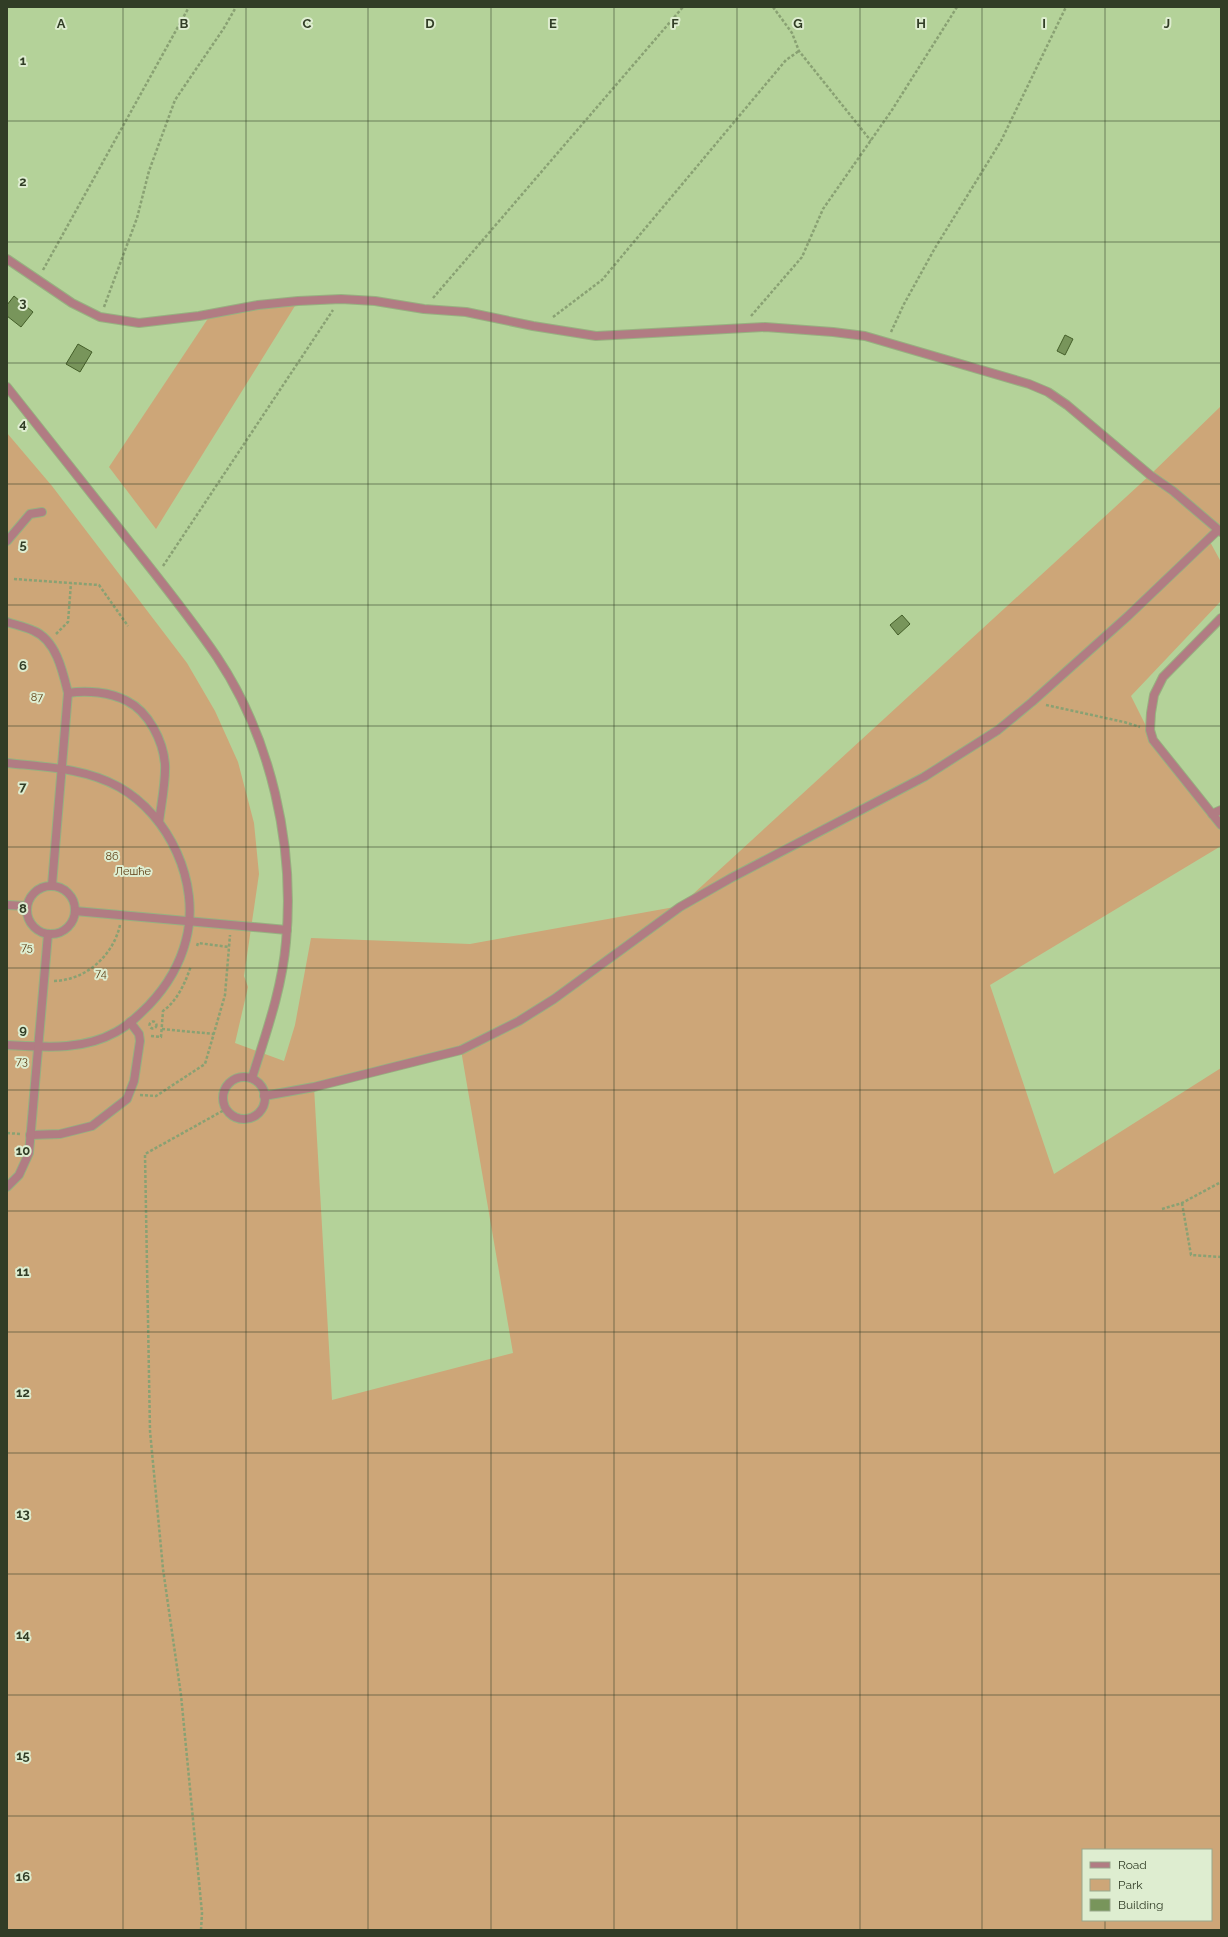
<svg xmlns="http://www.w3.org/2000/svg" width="1228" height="1937" font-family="Raleway,sans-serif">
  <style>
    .green { fill: #cda678; fill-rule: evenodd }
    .building { fill: #78955b; stroke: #445e29 }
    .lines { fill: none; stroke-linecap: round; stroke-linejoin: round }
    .lane-casing { stroke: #97b180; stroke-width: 10 }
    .street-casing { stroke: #97b180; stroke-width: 10 }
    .path { stroke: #89a173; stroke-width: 2.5; stroke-dasharray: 3 2; stroke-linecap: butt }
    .lane { stroke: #b17c83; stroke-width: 8 }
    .street { stroke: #b17c83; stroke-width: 8 }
    .grid { fill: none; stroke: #313d26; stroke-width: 1; stroke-opacity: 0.55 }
    .labels { text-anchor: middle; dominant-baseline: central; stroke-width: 4; stroke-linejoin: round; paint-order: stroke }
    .park-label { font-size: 11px; fill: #5f3f15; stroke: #deedd0 }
    .grid-label { font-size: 13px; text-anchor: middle; font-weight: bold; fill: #313d26; stroke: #deedd0; stroke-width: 4; stroke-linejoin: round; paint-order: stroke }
  </style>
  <rect width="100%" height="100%" fill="#b4d299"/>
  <!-- green -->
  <g class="green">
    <path d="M298 301 156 529 109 467 211 314Z"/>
    <path d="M1221 406V525L1209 540 1221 562V601L1131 696 1153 740 1221 824V846L990 985 1054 1174 1221 1068V1930H7V433L52 486 187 663 215 711 238 762 254 823 259 874 244 976 248 987 235 1043 284 1061 295 1025 311 938 470 944 680 906 1150 475ZM461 1050 513 1353 332 1400 314 1087ZM1083 1850H1211V1920H1083Z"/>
  </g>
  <!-- building -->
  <g class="building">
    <path d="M14 296 33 312 21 327 7 316V305Z"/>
    <path d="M1065 335 1073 339 1065 355 1057 351Z"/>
    <path d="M78 344 92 352 80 372 66 364Z"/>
    <path d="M902 615 910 624 898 635 890 625Z"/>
  </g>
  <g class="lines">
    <defs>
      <g id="lane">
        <path d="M7 541 30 514 42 512"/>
        <path d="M7 622C16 625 26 627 34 631 56 640 63 672 68 693L52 885"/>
        <path d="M68 693C87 690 110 692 127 701 149 712 163 741 165 764 166 782 161 805 159 822"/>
        <path d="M7 763C45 767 85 768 119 787 169 815 201 883 186 940 180 964 166 987 149 1005 139 1015 129 1025 116 1032 82 1051 44 1047 7 1045"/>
        <path d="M1212 814 1221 810"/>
        <circle cx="51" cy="910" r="24"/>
        <path d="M7 905 27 906"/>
        <path d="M75 911 287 930"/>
        <path d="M30 1135 60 1134 92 1126 127 1099 134 1081 140 1041 139 1034 130 1022"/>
        <path d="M7 1187 19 1175 29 1153 48 934"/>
      </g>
      <g id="street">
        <path d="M7 259 72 303 100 317 139 323 199 316 258 305 298 301 341 299 375 301 424 309 466 312 533 326 596 336 765 327 833 332 865 336 1029 384 1048 392 1067 405 1150 475 1173 491 1221 532"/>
        <path d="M7 387C48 438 88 490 129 541 159 579 190 617 217 657 271 738 295 845 286 942 282 989 266 1033 252 1078"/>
        <path d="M1221 618 1163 677 1154 695 1151 713 1150 730 1153 740 1221 825"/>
        <circle cx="244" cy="1098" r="21"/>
        <path d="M264 1096 314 1087 461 1050 519 1021 554 999 680 907 731 878 924 777 998 730 1032 702 1128 616 1218 530"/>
      </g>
    </defs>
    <!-- lane casing -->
    <use href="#lane" class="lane-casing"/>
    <!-- street casing -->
    <use href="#street" class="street-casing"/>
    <!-- path -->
    <g class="path">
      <path d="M773 7 792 33 799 51 871 141"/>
      <path d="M43 270 189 7"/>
      <path d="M433 298 683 7"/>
      <path d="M104 307 137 218 149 171 175 100 224 28 236 7"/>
      <path d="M751 316 802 257 823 209 892 110 957 7"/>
      <path d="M553 317 602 280 786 60 799 51"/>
      <path d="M891 332 904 304 935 248 1001 141 1066 7"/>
      <path d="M163 566 333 310"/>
      <path d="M14 579 99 585 128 626"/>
      <path d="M56 634 68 622 71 583"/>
      <path d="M1046 705 1124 722 1140 727"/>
      <path d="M197 946 198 943 229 947"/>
      <path d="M54 981C86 980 113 956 120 925"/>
      <circle cx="153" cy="1025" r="3.5"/>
      <path d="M162 1029 214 1034"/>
      <path d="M151 1036 161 1037 163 1011C178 1000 185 983 191 966"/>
      <path d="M140 1095 156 1096 205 1064 225 995 230 935"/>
      <path d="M7 1133 20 1134"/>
      <path d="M1182 1203 1191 1255 1221 1257"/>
      <path d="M1162 1209 1182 1203 1221 1182"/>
      <path d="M201 1930 202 1913 181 1695 163 1569 150 1431 145 1154 226 1109"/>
    </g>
    <!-- lane -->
    <use href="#lane" class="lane"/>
    <!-- street -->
    <use href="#street" class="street"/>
  </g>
  <!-- grid -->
  <path class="grid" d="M123 7V1930M246 7V1930M368 7V1930M491 7V1930M614 7V1930M737 7V1930M860 7V1930M982 7V1930M1105 7V1850M7 121H1221M7 242H1221M7 363H1221M7 484H1221M7 605H1221M7 726H1221M7 847H1221M7 968H1221M7 1090H1221M7 1211H1221M7 1332H1221M7 1453H1221M7 1574H1221M7 1695H1221M7 1816H1221M1105 1920V1930"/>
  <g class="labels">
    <!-- park labels -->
    <g class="park-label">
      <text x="37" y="697">87</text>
      <text x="112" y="856">86</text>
      <text x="133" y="871">Лешће</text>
      <text x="27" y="947">75</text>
      <text x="101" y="973">74</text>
      <text x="22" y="1061">73</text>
    </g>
  </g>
  <g class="grid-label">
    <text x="61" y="28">A</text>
    <text x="184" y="28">B</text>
    <text x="307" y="28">C</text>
    <text x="430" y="28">D</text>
    <text x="553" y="28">E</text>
    <text x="675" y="28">F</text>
    <text x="798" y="28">G</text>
    <text x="921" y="28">H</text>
    <text x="1044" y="28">I</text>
    <text x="1167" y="28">J</text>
    <text x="23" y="65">1</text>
    <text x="23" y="186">2</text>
    <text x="23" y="307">3</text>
    <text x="23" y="428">4</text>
    <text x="23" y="549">5</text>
    <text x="23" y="670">6</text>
    <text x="23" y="791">7</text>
    <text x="23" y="913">8</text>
    <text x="23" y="1034">9</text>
    <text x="23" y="1155">10</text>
    <text x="23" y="1276">11</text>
    <text x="23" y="1397">12</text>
    <text x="23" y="1518">13</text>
    <text x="23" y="1639">14</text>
    <text x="23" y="1760">15</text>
    <text x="23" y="1881">16</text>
  </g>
  <!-- border -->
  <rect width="1228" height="1937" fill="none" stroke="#313d26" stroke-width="16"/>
  <!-- legend -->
  <rect x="1082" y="1849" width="130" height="72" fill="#deedd0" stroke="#99a78c"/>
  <rect x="1090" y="1862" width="20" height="6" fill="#b17c83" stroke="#99a78c"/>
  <text x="1118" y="1869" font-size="12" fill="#313d26">Road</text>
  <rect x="1090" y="1879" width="20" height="12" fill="#cda678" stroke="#99a78c"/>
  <text x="1118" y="1889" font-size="12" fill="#313d26">Park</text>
  <rect x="1090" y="1899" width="20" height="12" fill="#78955b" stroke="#99a78c"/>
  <text x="1118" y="1909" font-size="12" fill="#313d26">Building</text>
</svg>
